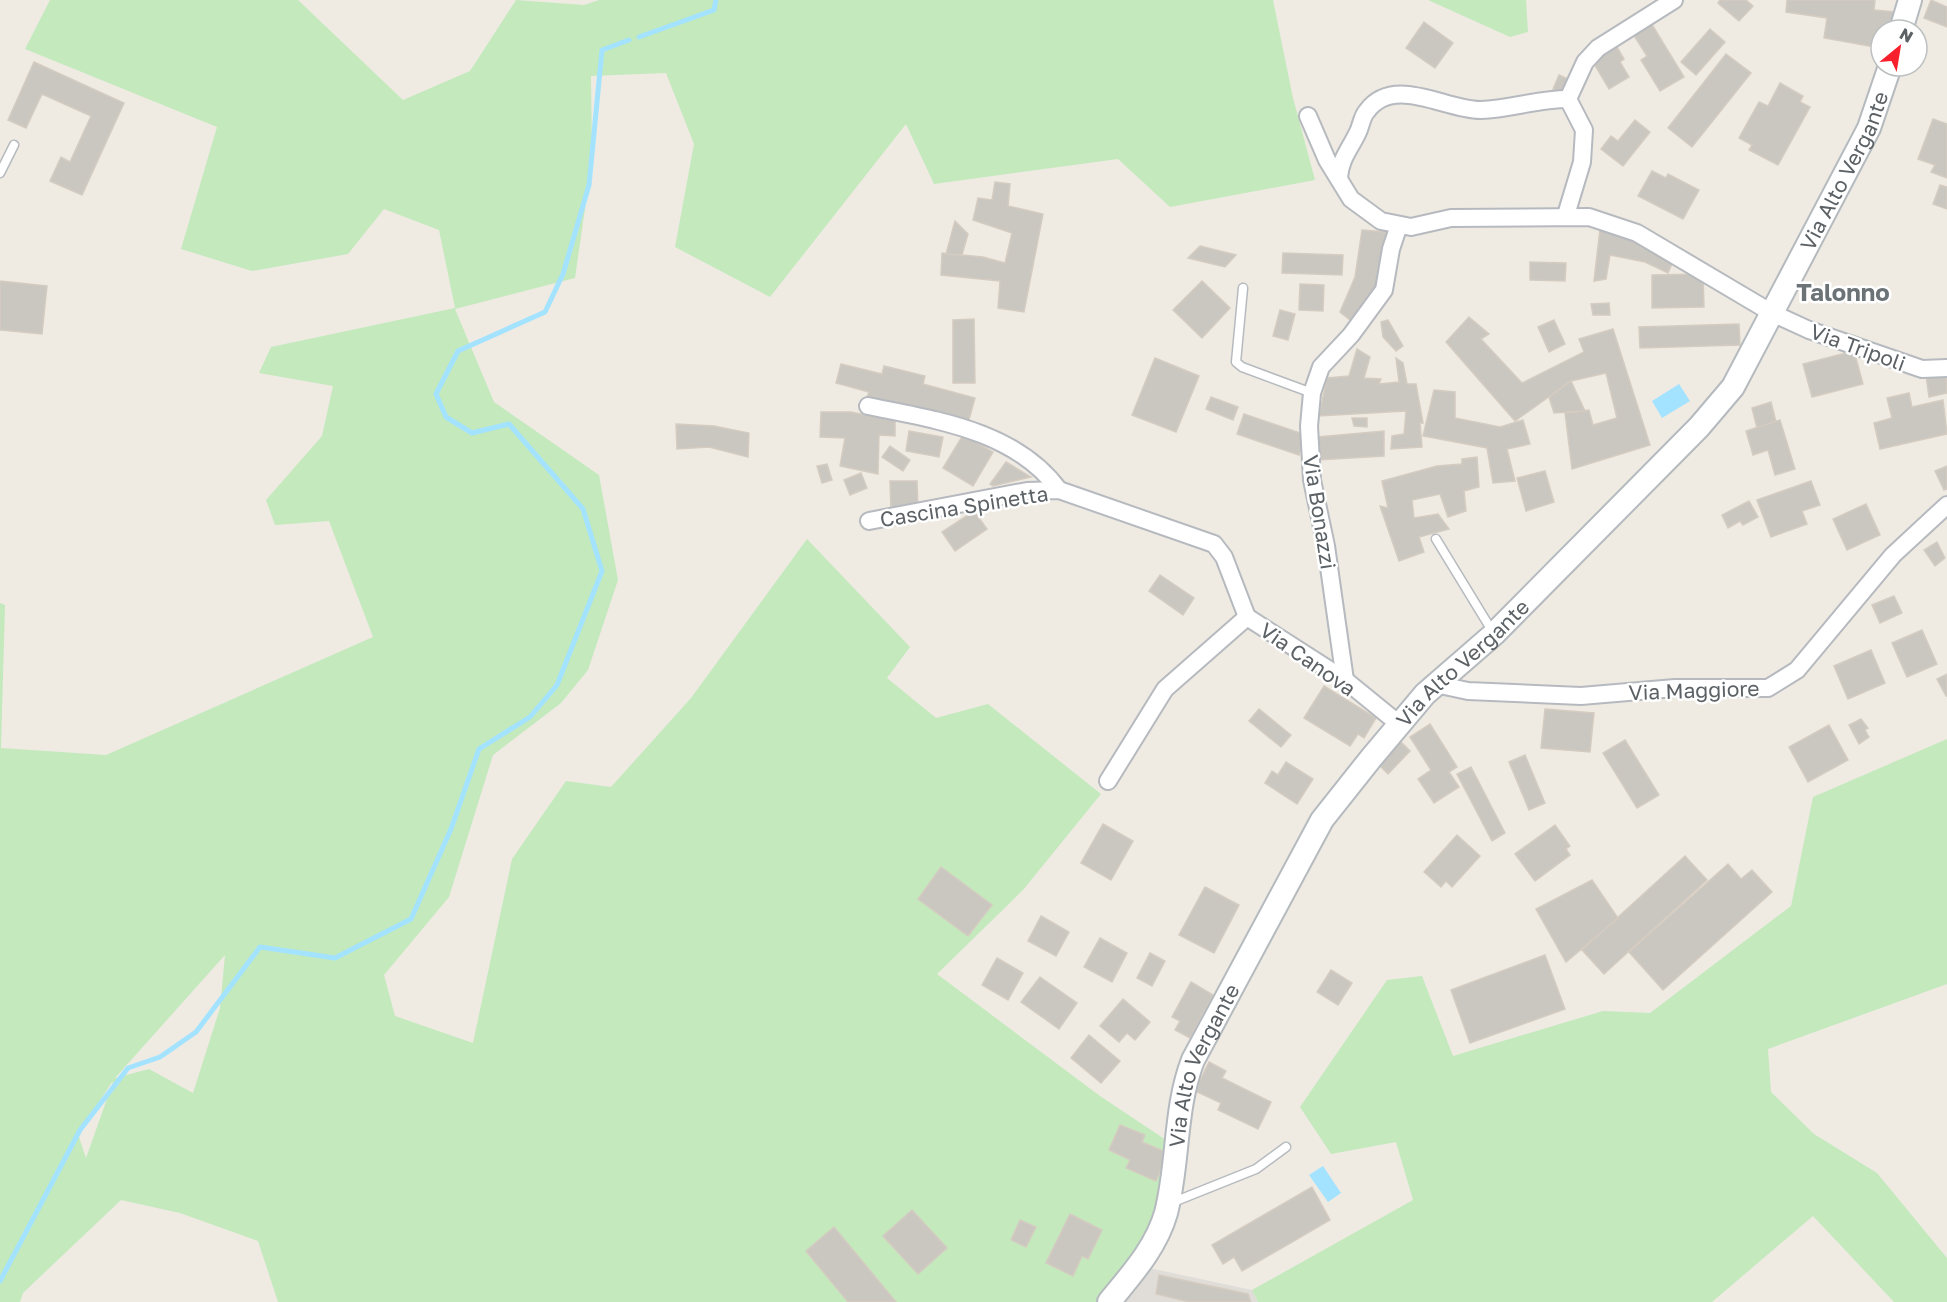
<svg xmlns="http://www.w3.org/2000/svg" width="1947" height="1302" font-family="'Golos Text',sans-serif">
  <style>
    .industrial { fill: #e0ddd8 }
    .green { fill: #c3e9bd; fill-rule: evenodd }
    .water { fill: #a4e3ff }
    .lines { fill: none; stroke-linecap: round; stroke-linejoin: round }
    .stream { stroke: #a4e3ff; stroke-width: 5 }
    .building { fill: #cac6c0; stroke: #d5ccc1; stroke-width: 1.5 }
    .service-casing { stroke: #b6babf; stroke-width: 11 }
    .minor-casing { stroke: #b6babf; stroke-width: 20 }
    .secondary-casing { stroke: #b5babf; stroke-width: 26 }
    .service { stroke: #fff; stroke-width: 8 }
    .minor { stroke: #fff; stroke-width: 16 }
    .secondary { stroke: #fff; stroke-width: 22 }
    .labels { text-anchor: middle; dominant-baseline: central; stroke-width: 5; stroke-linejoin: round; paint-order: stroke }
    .street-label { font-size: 21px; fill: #5b6165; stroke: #fff }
    .quarter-label { font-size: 24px; font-weight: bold; fill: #6c7377; stroke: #fff }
  </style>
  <rect width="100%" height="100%" fill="#efebe3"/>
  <!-- industrial -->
  <path class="industrial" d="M1149 1268 1252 1290 1258 1302H1122Z"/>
  <!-- green -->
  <g class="green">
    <path d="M50 0H298L403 100 470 71 516 0 584 5 599 0H1273L1293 98 1315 180 1170 207 1118 159 934 184 906 124 770 297 675 247 694 144 666 73 591 76 592 160 575 278 455 309 494 402 599 475 618 580 588 670 561 703 493 755 449 897 384 975 395 1016 473 1043 512 859 566 781 611 787 691 698 807 539 910 647 887 678 936 718 988 704 1101 794 1023 890 937 974 1100 1096 1169 1142 1153 1228 1100 1302H278L258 1241 180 1213 121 1200 23 1293 20 1302H0V603L5 605 1 748 106 755 373 637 329 521 275 525 266 500 322 436 333 386 259 373 271 347 455 308 439 230 384 209 348 254 252 271 181 249 217 127 25 49ZM225 955 220 1008 193 1093 149 1069 115 1078ZM112 1082H113L86 1158 78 1134Z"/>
    <path d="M1428 0H1526L1528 32 1510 37Z"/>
    <path d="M1947 739V984L1768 1049 1771 1092 1814 1134 1877 1173 1947 1258V1302H1894L1813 1216 1712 1302H1258L1252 1290 1413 1200 1396 1142 1331 1154 1300 1107 1387 980 1422 976 1453 1056 1603 1011 1650 1013 1791 906 1813 797Z"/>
  </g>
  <!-- water -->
  <g class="water">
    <path d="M1679 384 1690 401 1662 418 1652 401Z"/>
    <path d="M1323 1166 1341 1193 1328 1202 1309 1175Z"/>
  </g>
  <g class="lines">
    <!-- stream -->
    <g class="stream">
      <path d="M639 37 714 10 716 0"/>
      <path d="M0 1281 80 1130 128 1068 160 1057 196 1032 260 947 335 958 411 919 451 829 479 749 530 717 557 685 602 571 583 509 509 424 472 433 446 417 436 394 458 351 545 312 563 274 589 185 602 50 629 40"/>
    </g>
  </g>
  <!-- building -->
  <g class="building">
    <path d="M1720 0H1746L1753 6 1739 21 1718 3Z"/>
    <path d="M1787 0H1875L1874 10 1895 12 1890 30H1881V48L1824 38 1827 18 1786 12Z"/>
    <path d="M1931 0 1947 7V27L1924 18Z"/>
    <path d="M1424 22 1453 43 1435 68 1406 48Z"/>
    <path d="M1651 23 1684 77 1660 91 1641 60 1647 56 1633 34Z"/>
    <path d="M1710 29 1725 42 1696 75 1681 62Z"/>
    <path d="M1617 47 1624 59 1620 62 1629 77 1609 89 1593 62Z"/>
    <path d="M1726 54 1751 73 1692 147 1668 128Z"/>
    <path d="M34 62 124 103 82 195 50 181 61 157 70 162 91 116 42 94 26 128 8 120Z"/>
    <path d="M1559 75 1570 80 1564 94 1553 89Z"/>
    <path d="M1780 83 1803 96 1800 102 1810 107 1778 165 1749 150 1752 145 1739 138 1759 102 1768 106Z"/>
    <path d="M1933 119 1947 124V178L1931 172 1935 165 1918 159Z"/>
    <path d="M1635 120 1650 132 1623 166 1601 149 1611 136 1618 141Z"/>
    <path d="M1652 171 1666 178 1668 174 1699 190 1683 219 1638 196Z"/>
    <path d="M995 182 1010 184 1008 206 1043 214 1024 312 998 308 1000 281 941 275 942 253 983 257 1005 263 1012 233 973 220 978 198 992 200Z"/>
    <path d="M1940 185 1947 187V209L1933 204Z"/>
    <path d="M955 221 968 234 962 255 946 254Z"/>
    <path d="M1600 229 1648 246 1674 259 1668 273 1645 262 1610 255 1606 279 1594 281Z"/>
    <path d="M1362 230 1387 232 1379 290 1356 325 1340 312 1355 277Z"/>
    <path d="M1200 246 1236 255 1225 267 1188 258Z"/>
    <path d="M1283 253 1343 255 1342 275 1282 273Z"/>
    <path d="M1530 262 1566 263 1565 281 1530 280Z"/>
    <path d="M1703 274 1704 307 1652 308V275Z"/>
    <path d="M0 281 47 286 42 334 0 330Z"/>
    <path d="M1202 281 1230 308 1202 338 1173 310Z"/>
    <path d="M1300 284 1324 285 1323 311 1299 310Z"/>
    <path d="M1609 303 1610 315H1593L1591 304Z"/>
    <path d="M1280 310 1295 314 1288 340 1273 336Z"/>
    <path d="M1469 317 1489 334 1481 339 1522 383 1584 352 1579 339 1613 329 1650 445 1572 469 1565 413 1589 410 1593 425 1617 418 1606 373 1571 381 1515 421 1446 342Z"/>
    <path d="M974 319 975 383H953V320Z"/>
    <path d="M1388 320 1403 346 1396 351 1383 337 1381 322Z"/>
    <path d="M1554 320 1565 344 1549 352 1538 327Z"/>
    <path d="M1739 324 1740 345 1640 348 1639 327Z"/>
    <path d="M1357 349 1370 357 1364 378 1381 379 1379 384 1399 382 1396 358 1403 363 1407 384H1416L1423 423H1420L1422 447 1391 449 1392 436 1404 434 1406 411 1319 416 1327 378 1349 376Z"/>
    <path d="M1854 351 1863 384 1812 397 1803 364Z"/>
    <path d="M1155 358 1199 376 1176 432 1132 415Z"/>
    <path d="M841 364 882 374 884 366 925 376 923 384 975 398 968 423 867 397 869 392 836 383Z"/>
    <path d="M1946 374 1947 393 1929 397 1926 376Z"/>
    <path d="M1571 381 1585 411 1554 413 1549 397Z"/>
    <path d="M1434 390 1455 392V418L1500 427 1523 420 1530 444 1507 449 1515 481 1493 483 1487 448 1423 436Z"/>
    <path d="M1909 393 1912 407 1943 400 1947 434 1880 449 1874 423 1892 418 1887 398Z"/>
    <path d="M1211 397 1238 407 1233 420 1206 409Z"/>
    <path d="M1771 402 1776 422 1757 428 1752 408Z"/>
    <path d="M821 412H851L895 421V436L879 435 878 474 840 466 845 438 820 437Z"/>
    <path d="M1244 414 1306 435 1299 455 1237 434Z"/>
    <path d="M1352 418H1367V427L1354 426Z"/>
    <path d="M1780 420 1795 469 1775 475 1768 450 1753 455 1746 431Z"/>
    <path d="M676 424 714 426 749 433 748 457 709 447 677 449Z"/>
    <path d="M909 431 943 437 939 457 906 451Z"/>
    <path d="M1384 431V456L1318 460 1317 437Z"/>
    <path d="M963 435 993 452 973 486 943 468Z"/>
    <path d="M890 446 910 460 903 471 882 457Z"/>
    <path d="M1477 457 1479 487 1464 491 1466 511 1448 517 1440 494 1412 500 1414 518 1438 514 1449 529 1419 537 1424 552 1399 561 1380 506 1388 508 1382 481 1437 466 1462 464V459Z"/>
    <path d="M1006 462 1031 477 993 486 990 484Z"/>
    <path d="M827 464 832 480 822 483 817 466Z"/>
    <path d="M1947 466V489L1944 490 1935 471Z"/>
    <path d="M1545 471 1554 502 1526 511 1517 478Z"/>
    <path d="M861 473 867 488 850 495 844 480Z"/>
    <path d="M890 481H917L918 510H891Z"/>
    <path d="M1811 481 1820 505 1802 511 1807 524 1771 537 1757 500Z"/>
    <path d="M1749 501 1758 517 1743 525 1740 521 1728 528 1722 515Z"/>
    <path d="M1866 504 1880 535 1847 550 1833 519Z"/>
    <path d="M974 511 987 529 955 551 942 532Z"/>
    <path d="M1937 542 1945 558 1935 566 1924 550Z"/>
    <path d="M1160 575 1194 598 1183 615 1149 591Z"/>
    <path d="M1894 596 1902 613 1880 623 1872 605Z"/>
    <path d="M1922 630 1937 664 1907 677 1892 643Z"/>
    <path d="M1871 650 1885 683 1848 699 1834 666Z"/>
    <path d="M1947 674V696H1946L1937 679Z"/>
    <path d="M1324 686 1376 718 1364 738 1358 734 1350 746 1304 718Z"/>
    <path d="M1259 709 1291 735 1281 747 1249 721Z"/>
    <path d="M1545 709 1594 713 1590 752 1541 748Z"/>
    <path d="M1861 719 1868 728 1865 730 1869 737 1859 744 1849 725Z"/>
    <path d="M1430 724 1457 767 1449 772 1459 787 1434 803 1418 779 1431 770 1410 737Z"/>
    <path d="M1829 725 1848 760 1808 782 1789 747Z"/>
    <path d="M1399 740 1410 751 1388 774 1377 763Z"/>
    <path d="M1625 740 1659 795 1637 808 1603 753Z"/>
    <path d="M1525 755 1545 803 1529 810 1509 762Z"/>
    <path d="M1286 762 1313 779 1297 804 1265 783 1272 771 1278 775Z"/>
    <path d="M1471 767 1505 833 1492 841 1457 774Z"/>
    <path d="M1103 824 1133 841 1111 880 1081 863Z"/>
    <path d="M1555 825 1570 846 1566 849 1570 855 1535 881 1515 854Z"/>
    <path d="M1457 835 1480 856 1452 887 1446 881 1441 887 1424 872Z"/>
    <path d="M1685 856 1707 880 1604 974 1582 950Z"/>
    <path d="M1728 864 1741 879 1752 870 1772 892 1663 990 1629 952Z"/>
    <path d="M941 867 992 905 968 936 918 899Z"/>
    <path d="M1592 880 1618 918 1566 962 1536 909Z"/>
    <path d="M1205 887 1239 905 1214 953 1179 935Z"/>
    <path d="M1041 916 1069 932 1056 956 1028 941Z"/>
    <path d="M1100 938 1127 953 1112 982 1084 967Z"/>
    <path d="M1150 953 1165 961 1152 986 1137 978Z"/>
    <path d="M1545 955 1565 1009 1470 1043 1451 990Z"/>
    <path d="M997 958 1023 973 1008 1000 982 985Z"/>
    <path d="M1331 970 1352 983 1338 1005 1317 992Z"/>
    <path d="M1040 977 1077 1003 1059 1029 1021 1002Z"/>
    <path d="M1191 982 1213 995 1190 1038 1175 1030 1180 1021 1172 1017Z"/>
    <path d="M1123 999 1150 1022 1135 1040 1127 1033 1119 1042 1100 1026Z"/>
    <path d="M1089 1035 1120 1061 1101 1083 1071 1058Z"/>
    <path d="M1209 1062 1226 1071 1222 1078 1271 1102 1258 1129 1218 1110 1221 1103 1195 1091Z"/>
    <path d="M1120 1125 1145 1135 1142 1142 1168 1153 1156 1181 1126 1168 1130 1160 1109 1150Z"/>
    <path d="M1312 1187 1330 1220 1242 1271 1234 1257 1223 1264 1212 1245Z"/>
    <path d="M912 1210 947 1248 918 1274 883 1236Z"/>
    <path d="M1070 1214 1102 1230 1088 1259 1082 1256 1073 1276 1046 1263Z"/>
    <path d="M1020 1220 1036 1227 1026 1247 1011 1240Z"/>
    <path d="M834 1227 896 1302H848L806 1251Z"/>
    <path d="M1159 1275 1248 1294 1251 1302H1189L1156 1294Z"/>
  </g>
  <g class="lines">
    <defs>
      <g id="service">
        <path d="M0 173 14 145"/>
        <path d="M1243 288 1236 362 1242 367 1312 393"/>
        <path d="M1436 539 1494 634"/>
        <path d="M1171 1203 1256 1169 1286 1147"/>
      </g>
      <g id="minor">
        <path d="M1308 116 1327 160 1351 199 1381 221 1411 227 1451 218 1589 217 1637 233 1772 313 1809 330 1922 369 1947 368"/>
        <path d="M1339 178C1340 159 1350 149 1358 132 1361 126 1362 116 1367 111 1394 74 1447 111 1481 110 1510 109 1538 99 1568 99"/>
        <path d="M1566 215 1582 162 1584 130 1568 99 1585 62 1598 48 1674 0"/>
        <path d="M868 406C935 420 1015 430 1059 490"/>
        <path d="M869 521 1027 491 1059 490 1214 544 1224 557 1247 617"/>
        <path d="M1345 680 1326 546 1312 480 1309 426 1312 393 1321 367 1351 335 1384 290 1391 249 1399 225"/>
        <path d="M1435 684 1468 691 1581 696 1675 688H1768L1797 670 1893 555 1947 505"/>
        <path d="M1108 781 1165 689 1247 617 1345 680 1399 724"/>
      </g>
      <g id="secondary">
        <path d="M1901 30 1910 0"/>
        <path id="s1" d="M1109 1302C1131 1275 1156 1248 1166 1213 1179 1163 1174 1109 1193 1060L1322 820 1372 757 1425 694 1494 634 1699 427 1733 387 1869 128 1890 66"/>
      </g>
    </defs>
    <!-- service casing -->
    <use href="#service" class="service-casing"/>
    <!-- minor casing -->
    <use href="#minor" class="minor-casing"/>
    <!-- secondary casing -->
    <use href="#secondary" class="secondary-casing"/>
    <!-- service -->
    <use href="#service" class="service"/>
    <!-- minor -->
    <use href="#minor" class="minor"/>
    <!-- secondary -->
    <use href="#secondary" class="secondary"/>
  </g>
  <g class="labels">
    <!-- street labels -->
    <g class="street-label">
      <text stroke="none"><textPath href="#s1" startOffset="1376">Via Alto Vergante</textPath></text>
      <text transform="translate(1858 347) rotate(20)">Via Tripoli</text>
      <text transform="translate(964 506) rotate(-9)">Cascina Spinetta</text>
      <text transform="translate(1320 512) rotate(81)">Via Bonazzi</text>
      <text transform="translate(1308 659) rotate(35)">Via Canova</text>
      <text stroke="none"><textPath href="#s1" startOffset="746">Via Alto Vergante</textPath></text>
      <text transform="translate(1694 690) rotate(-2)">Via Maggiore</text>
      <text stroke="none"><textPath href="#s1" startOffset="260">Via Alto Vergante</textPath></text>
    </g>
    <!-- quarter labels -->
    <g class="quarter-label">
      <text x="1843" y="291">Talonno</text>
    </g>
  </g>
  <!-- north arrow -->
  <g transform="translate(1899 48) rotate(30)"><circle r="28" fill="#ffffff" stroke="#bdc0c1" stroke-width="1.5"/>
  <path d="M0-4.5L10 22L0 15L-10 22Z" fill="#f8202c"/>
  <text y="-9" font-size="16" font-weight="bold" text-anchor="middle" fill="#5b6165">N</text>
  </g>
</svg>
